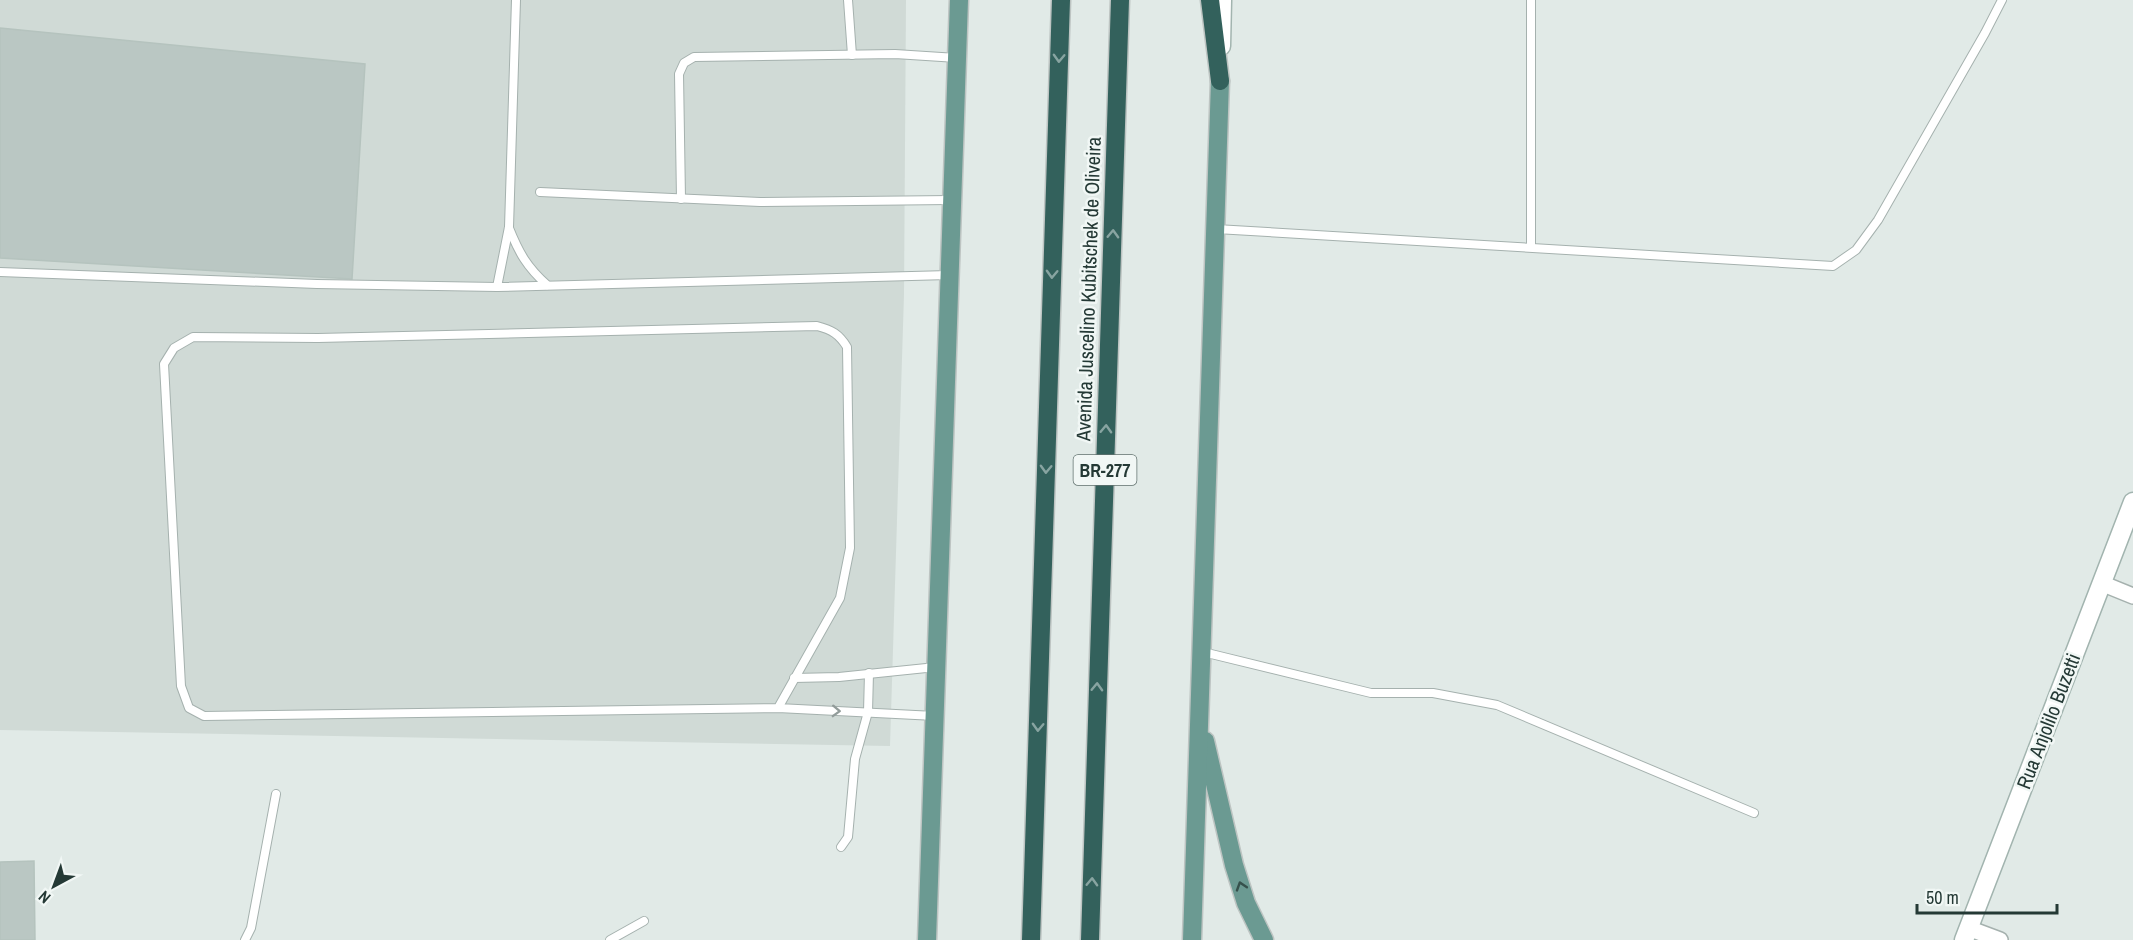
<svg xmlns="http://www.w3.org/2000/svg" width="2133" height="940" font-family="'Archivo Narrow',sans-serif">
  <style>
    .built { fill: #d0dad6 }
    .building { fill: #bac7c3; stroke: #b5c3be; stroke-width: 1.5 }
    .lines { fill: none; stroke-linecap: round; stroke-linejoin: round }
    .lane-casing { stroke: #a5b1ae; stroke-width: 10 }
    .street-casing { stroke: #a5b1ae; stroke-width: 18 }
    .secondary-casing { stroke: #a2b4af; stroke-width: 21 }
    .primary-casing { stroke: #bdc4c2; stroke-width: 21 }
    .highway-casing { stroke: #bdc4c2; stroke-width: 21 }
    .lane { stroke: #fff; stroke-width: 8 }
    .street { stroke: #fff; stroke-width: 15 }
    .secondary { stroke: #fff; stroke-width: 18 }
    .primary { stroke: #6b9a92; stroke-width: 18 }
    .highway { stroke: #33615c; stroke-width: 18 }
    .oneway { stroke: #88a4a1 }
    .oneway2 { stroke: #929c9a }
    .oneway3 { stroke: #36514c }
    .labels { text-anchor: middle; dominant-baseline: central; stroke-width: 5; stroke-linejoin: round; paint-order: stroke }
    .shield { fill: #f1f7f5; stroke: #62726f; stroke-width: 1.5 }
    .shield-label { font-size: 18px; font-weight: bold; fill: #243935 }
    .street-label { font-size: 20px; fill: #243935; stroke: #f1f7f5 }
  </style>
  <rect width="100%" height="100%" fill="#e1eae7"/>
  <!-- built -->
  <path class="built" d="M0 0H906L904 294 890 746 0 730Z"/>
  <!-- building -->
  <g class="building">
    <path d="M0 28 365 64 352 279 0 258Z"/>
    <path d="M34 861 35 940H0V862Z"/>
  </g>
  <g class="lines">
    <defs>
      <g id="lane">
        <path d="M848 0 852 55"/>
        <path d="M540 192 760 202 951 200"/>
        <path d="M681 199 679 74 684 63 694 57 895 54 957 58"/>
        <path d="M509 228C519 253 527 267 547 285"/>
        <path d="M1216 229 1833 266 1856 250 1878 220 1985 33 2002 0"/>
        <path d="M1531 247V0"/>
        <path d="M0 272 317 284 497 287 949 275"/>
        <path d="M497 287 509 227 516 0"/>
        <path d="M1203 652 1371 693H1433L1497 705 1754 813"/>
        <path d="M794 678 839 677 936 667"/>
        <path d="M778 708 840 598 850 548 847 347C839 334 832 330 817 326L318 338 193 337 174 348 164 364 181 686 189 708 204 716 778 708 935 716"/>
        <path d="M841 847 848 837 855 759 868 712 869 673"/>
        <path d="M245 940 251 928 276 794"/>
        <path d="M610 940 644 921"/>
      </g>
      <g id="street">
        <path d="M2101 583 2133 596"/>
        <path d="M1968 928 2000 940"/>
      </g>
      <g id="secondary">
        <path d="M1221 46 1222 0"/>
        <path d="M1964 940 2133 502"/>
      </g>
      <g id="primary">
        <path d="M1205 741 1234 865 1246 903 1264 940"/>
        <path d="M927 940 959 0"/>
        <path d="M1192 940 1220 81"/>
      </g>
      <g id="highway">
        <path d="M1210 0 1220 81"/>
        <path d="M1031 940 1061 0"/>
        <path d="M1090 940 1120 0"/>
      </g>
    </defs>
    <!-- lane casing -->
    <use href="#lane" class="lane-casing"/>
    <!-- street casing -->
    <use href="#street" class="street-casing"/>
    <!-- secondary casing -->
    <use href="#secondary" class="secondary-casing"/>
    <!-- primary casing -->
    <use href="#primary" class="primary-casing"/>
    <!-- highway casing -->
    <use href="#highway" class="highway-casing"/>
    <!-- lane -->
    <use href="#lane" class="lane"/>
    <!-- street -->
    <use href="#street" class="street"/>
    <!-- secondary -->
    <use href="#secondary" class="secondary"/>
    <!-- primary -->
    <use href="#primary" class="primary"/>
    <!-- highway -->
    <use href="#highway" class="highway"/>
  </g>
  <!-- one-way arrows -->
  <defs><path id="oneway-chevron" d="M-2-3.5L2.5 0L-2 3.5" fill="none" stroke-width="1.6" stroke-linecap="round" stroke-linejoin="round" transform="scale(1.5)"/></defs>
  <g class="oneway">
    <use href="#oneway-chevron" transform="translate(1059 58) rotate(92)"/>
    <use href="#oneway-chevron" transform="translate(1113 234) rotate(-88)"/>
    <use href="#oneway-chevron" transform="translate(1052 274) rotate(92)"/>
    <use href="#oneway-chevron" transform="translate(1106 429) rotate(-88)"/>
    <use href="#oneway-chevron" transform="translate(1046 469) rotate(92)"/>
    <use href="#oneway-chevron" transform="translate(1097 687) rotate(-88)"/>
    <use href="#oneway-chevron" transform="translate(1038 727) rotate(92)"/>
    <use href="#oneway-chevron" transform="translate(1092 882) rotate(-88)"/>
  </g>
  <use class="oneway2" href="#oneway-chevron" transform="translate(836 711) rotate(2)"/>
  <use class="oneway3" href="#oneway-chevron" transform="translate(1241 886) rotate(-108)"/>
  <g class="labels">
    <!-- shield labels -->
    <rect class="shield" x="1073.5" y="455" width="63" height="30" rx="4.5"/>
    <g class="shield-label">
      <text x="1105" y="470">BR-277</text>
    </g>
    <!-- street labels -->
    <g class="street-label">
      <text transform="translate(1088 289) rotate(-88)">Avenida Juscelino Kubitschek de Oliveira</text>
      <text transform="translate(2048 721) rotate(-69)">Rua Anjolilo Buzetti</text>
    </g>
  </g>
  <!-- north arrow -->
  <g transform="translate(54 886) rotate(221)" stroke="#f1f7f5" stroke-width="4.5" paint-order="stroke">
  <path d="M0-4.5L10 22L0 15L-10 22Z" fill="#243935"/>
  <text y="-9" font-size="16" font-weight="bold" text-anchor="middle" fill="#243935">N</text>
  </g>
  <!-- scale -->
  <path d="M1917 904v9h140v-9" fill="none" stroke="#243935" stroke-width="3"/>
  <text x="1926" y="904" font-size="18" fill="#243935" stroke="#f1f7f5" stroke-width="4.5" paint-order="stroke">50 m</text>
</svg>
